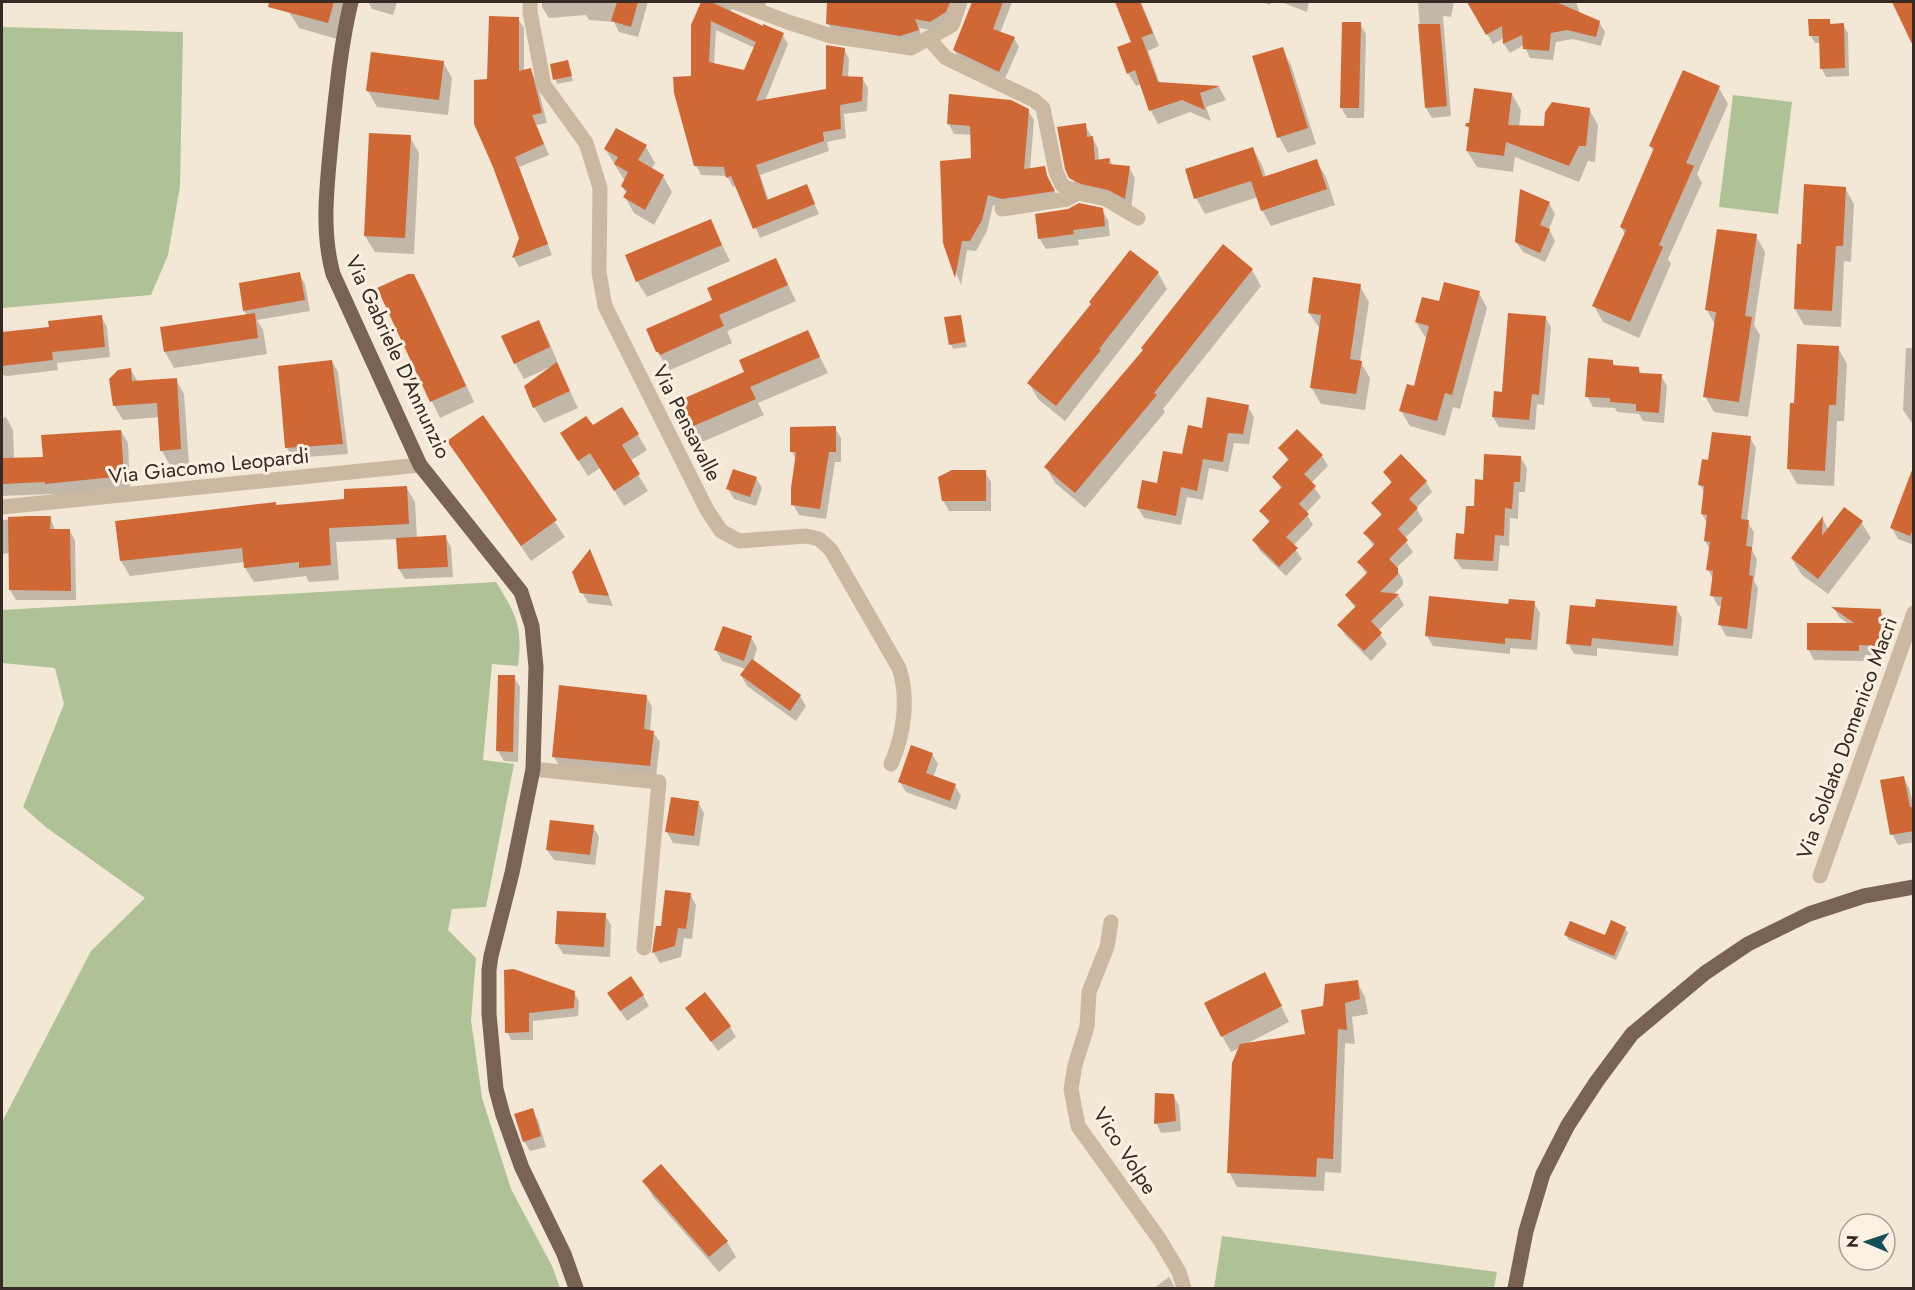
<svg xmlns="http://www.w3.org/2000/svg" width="1915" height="1290" font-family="Jost,sans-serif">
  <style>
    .green { fill: #afc295 }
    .shadow { fill: #0003; fill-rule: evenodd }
    .building { fill: #d06836; fill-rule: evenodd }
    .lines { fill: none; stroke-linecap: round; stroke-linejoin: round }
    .minor { stroke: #cbb8a1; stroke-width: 15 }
    .major { stroke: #786354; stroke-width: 15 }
    .labels { text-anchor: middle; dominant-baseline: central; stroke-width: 6; stroke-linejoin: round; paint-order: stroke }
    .street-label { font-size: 21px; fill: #352b24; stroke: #faf1e2 }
  </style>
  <rect width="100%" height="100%" fill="#f3e7d5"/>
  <!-- green -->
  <g class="green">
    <path d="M2 27 183 32 180 186 168 255 151 295 2 308Z"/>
    <path d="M1733 95 1792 102 1778 214 1719 207Z"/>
    <path d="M496 582C516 614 523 627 518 666L492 664 483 760 514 764 486 907 452 909 448 930 476 958 471 1020 482 1098 511 1189 552 1266 560 1288H2V1122L91 951 145 898 47 828 23 807 64 704 55 668 2 663V610Z"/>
    <path d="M1222 1236 1497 1272 1494 1288H1214Z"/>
  </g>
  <!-- shadow -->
  <g class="shadow">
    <path d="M292 2H348L337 39 299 28 289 12Z"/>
    <path d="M368 2H397L393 15 372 9Z"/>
    <path d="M542 2H648L638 37 619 32 614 22 589 20 586 15 549 18 542 7Z"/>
    <path d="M702 2H766L765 10 734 5 730 12 782 34 788 44 765 101 827 91 844 49 849 59 848 78H862L868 88 867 111 844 114 846 138 827 142 829 151 760 175 769 201 806 185 819 214 760 238 737 185 733 187 727 176 701 175 696 165 692 77 693 25ZM716 30 755 48 745 72 714 65Z"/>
    <path d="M828 2H934L939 14 941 2H1012L1000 33 1014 38 1019 47 1004 81 960 60 954 50 973 5 969 2 959 4 951 21 936 31 919 28 923 40 906 45 834 34 828 24Z"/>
    <path d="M1116 2H1141L1159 46 1148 51 1160 84 1219 87 1226 100 1206 107 1211 121 1190 112 1158 124 1151 111 1141 84 1136 86 1128 73 1133 43Z"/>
    <path d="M1261 2H1272L1270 5Z"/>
    <path d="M1281 2H1309L1307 12Z"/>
    <path d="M1418 2H1454L1451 17 1443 16 1451 116 1432 118 1426 108Z"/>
    <path d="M1469 2H1576L1580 14 1599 22 1605 32 1601 46 1573 39 1556 42 1553 60 1530 58 1524 45 1510 53 1504 44V38L1493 44Z"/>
    <path d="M518 19 524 28V71L530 70 536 80 547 123 536 125 549 155 519 167 552 255 519 267 514 258 521 238 489 81Z"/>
    <path d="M1829 20 1832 25H1843L1848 33 1849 76 1826 77 1822 69 1821 43H1815L1810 35Z"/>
    <path d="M1360 24 1366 34 1364 118H1347L1341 107Z"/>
    <path d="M1282 49 1291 65 1316 144 1288 153 1279 137Z"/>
    <path d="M443 62 452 78 448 115 377 107 368 91Z"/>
    <path d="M567 62 573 81 557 84 552 65Z"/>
    <path d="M1719 88 1728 104 1697 174 1702 183 1668 259 1671 264 1639 338 1603 322 1594 306 1625 234 1621 227 1654 152 1650 146Z"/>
    <path d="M1512 94 1521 110 1519 127 1545 128 1589 109 1598 125 1595 162 1588 161 1579 182 1515 157 1513 172 1477 167 1467 151 1470 131 1467 126 1471 125Z"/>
    <path d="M1027 109 1034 120 1030 170 1044 168 1059 201 1009 209 993 205 987 231 976 251 967 250 961 285 944 243 972 160V135L954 134 948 123Z"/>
    <path d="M1085 125 1098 148 1099 161 1110 160 1113 166 1129 168 1135 178 1131 208 1077 188 1071 177Z"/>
    <path d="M616 130 646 147 655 163 651 170 663 176 672 192 654 225 634 213 625 197 627 194 622 186 625 181 605 149Z"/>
    <path d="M410 137 419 153 414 254 375 252 365 236Z"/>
    <path d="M1253 149 1262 165 1266 177 1316 161 1326 177 1335 205 1271 226 1262 210 1258 197 1205 214 1196 198 1187 170Z"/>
    <path d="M1845 188 1854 204 1851 262 1844 261 1841 327 1804 325 1795 309 1799 245 1802 246Z"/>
    <path d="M1549 203 1555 214 1549 229 1555 241 1545 262 1523 252 1516 242Z"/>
    <path d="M1069 210H1102L1108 220 1110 236 1078 240 1079 245 1046 249 1039 238Z"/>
    <path d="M710 220 730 261 647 297 637 281Z"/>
    <path d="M1756 236 1765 252 1754 325 1760 335 1748 417 1714 412 1705 396 1715 325 1707 310Z"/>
    <path d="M776 260 796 301 727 331 732 343 670 370 668 367 667 368 658 352 714 300Z"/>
    <path d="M1252 270 1261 286 1163 409 1165 412 1085 508 1055 483 1046 467Z"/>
    <path d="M1158 273 1167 289 1065 421 1038 399 1029 383 1092 305Z"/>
    <path d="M299 274 305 284 310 311 257 320 263 330 267 354 174 368 165 352 247 315 244 311Z"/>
    <path d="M414 276 423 292 474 402 440 418 379 289Z"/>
    <path d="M1360 286 1369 302 1360 361 1370 378 1365 410 1321 404 1311 387 1320 329 1309 313Z"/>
    <path d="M1479 293 1487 308 1460 409 1453 407 1445 436 1410 426 1401 411 1415 388 1428 338 1425 337 1416 322 1440 303Z"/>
    <path d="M101 316 107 327 110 357 57 363 58 370 8 376 2 375V334L51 328Z"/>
    <path d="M960 316 962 321 967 347 953 349 951 344Z"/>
    <path d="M1545 317 1551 327 1544 405 1537 404 1535 430 1499 427 1493 417 1503 394Z"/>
    <path d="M538 322 547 337 558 363 557 364 578 408 544 423 534 407 550 367 524 379 515 363Z"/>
    <path d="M807 332 828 373 758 403 764 415 700 443 690 427 746 373Z"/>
    <path d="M1838 348 1847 364 1844 421H1837L1834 486 1797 484 1788 468 1795 405Z"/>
    <path d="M1906 348H1914V426L1903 410Z"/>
    <path d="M332 361 338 372 348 454 293 458 287 448Z"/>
    <path d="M1612 361 1615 366 1638 368 1642 374 1661 376 1667 386 1664 423 1643 421 1639 414 1617 412 1615 408 1593 407 1587 396Z"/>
    <path d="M131 370 138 382 176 380 184 394 189 464 170 465 162 451 160 417 123 420 114 405Z"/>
    <path d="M1248 407 1254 417 1249 444 1234 443 1228 472 1209 468 1203 500 1187 497 1181 525 1144 518 1138 508 1183 456 1203 430Z"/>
    <path d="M6 417 13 430 14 459 44 458 121 431 128 443 130 488 53 495 52 494 2 496V418Z"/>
    <path d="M483 417 565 537 531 561 449 442Z"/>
    <path d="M592 427 638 435 647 450 630 461 648 491 624 506 600 468 588 476 571 449Z"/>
    <path d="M835 428 841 438V462H835L826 519 799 515 793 504 797 461 792 452Z"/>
    <path d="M1750 438 1756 448 1747 521 1754 532 1752 550 1757 559 1754 581 1758 588 1752 639 1726 636 1720 625 1722 606H1718L1712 595 1714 580 1708 570 1710 550 1705 541 1707 523 1702 514 1705 493 1700 485 1710 461Z"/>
    <path d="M1280 449 1322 456 1328 466 1311 483 1321 497 1306 513 1313 525 1293 546 1302 559 1286 576 1260 551 1254 540 1270 524 1261 511 1282 490 1274 478 1289 462Z"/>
    <path d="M1521 458 1527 468 1525 492H1519L1518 519 1510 518 1509 546 1500 545 1498 571 1462 569 1455 559 1484 481Z"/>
    <path d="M985 472 991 482V511H949L943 500Z"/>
    <path d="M1385 472 1426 482 1432 492 1416 508 1423 520 1404 539 1413 552 1396 568 1403 580V585L1393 595H1398L1404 605 1378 631 1387 644 1371 661 1345 635 1339 625 1356 609 1346 595 1367 575 1359 562 1374 547 1365 533 1382 516 1373 503 1392 484Z"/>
    <path d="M756 478 762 488 756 506 734 499 728 489Z"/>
    <path d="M406 487 415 502 417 538 445 536 451 547 453 577 405 579 399 569 398 539 336 542 339 580 309 582 306 576 254 582 245 568V562L130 576 121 561 117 522 346 501Z"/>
    <path d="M1914 504V545L1898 539 1892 528Z"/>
    <path d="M50 517 55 530H69L75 540 76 600H16L10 590V553L2 554V520Z"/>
    <path d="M1823 519 1828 529 1861 522 1871 538 1828 594 1802 575 1792 559Z"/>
    <path d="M590 552 595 561 613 606 588 603 582 592Z"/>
    <path d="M1534 603 1540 613 1537 650 1510 648V654L1433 646 1427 636 1510 606Z"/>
    <path d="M1676 608 1682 618 1678 656 1597 648V656L1574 654 1568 643 1596 609Z"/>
    <path d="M1834 608 1881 611 1887 621 1885 656 1865 655 1864 661 1814 660 1808 649 1850 625 1839 617Z"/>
    <path d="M751 637 757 648 753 662 800 696 806 706 796 721 747 686 741 675 746 669 722 661 716 650Z"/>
    <path d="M514 677 520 687 518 762 504 761 498 751Z"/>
    <path d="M646 696 652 707 650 731 653 732 660 742 656 776 560 767 554 757Z"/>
    <path d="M932 754 938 764 933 778 955 786 961 796 956 810 906 792 900 782Z"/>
    <path d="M1903 777 1909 788 1914 808V842L1898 845 1892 834Z"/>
    <path d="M698 802 704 813 699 846 673 843 667 832Z"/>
    <path d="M593 826 599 837 595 865 554 860 547 850Z"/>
    <path d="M690 894 696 905 692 939 684 938 681 957 660 963 654 953 657 927 662 928Z"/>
    <path d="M605 915 611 925 610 957 563 954 557 944Z"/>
    <path d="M1625 928 1628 933 1616 960 1569 940 1566 935 1606 937Z"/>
    <path d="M512 971 574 993 579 1001 578 1016 533 1021V1040H511L507 1032Z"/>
    <path d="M1357 982 1365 997 1368 1014 1352 1017 1355 1044 1345 1043 1341 1173 1325 1172 1324 1191 1237 1187 1229 1172 1241 1047 1231 1052 1222 1036 1273 990 1289 1022 1246 1044 1307 1036 1324 1008Z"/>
    <path d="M643 995 649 1006 627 1021 615 1003Z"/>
    <path d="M687 1009 730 1027 736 1037 718 1051Z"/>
    <path d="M1173 1095 1179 1106 1181 1131 1161 1133 1156 1123Z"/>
    <path d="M532 1110 538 1120 546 1147 530 1151 524 1141Z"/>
    <path d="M644 1181 727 1242 736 1257 719 1272 653 1197Z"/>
    <path d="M1169 1277 1175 1288H1154Z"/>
  </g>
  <!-- building -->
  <g class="building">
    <path d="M269 2H334L328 23 268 7Z"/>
    <path d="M617 2H638L631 27 611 21Z"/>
    <path d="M701 2H711L763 26V24L784 33 756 101 826 89V45L845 48 842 76 863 77 862 101 840 105 841 129 823 132 824 141 756 165 767 200 807 184 815 204 753 229 731 176 726 178 724 167 694 166 674 93 673 77 691 76V25ZM711 21 756 42 744 70 709 62Z"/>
    <path d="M827 2H950L946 12 930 22 915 19 919 30 900 36 826 24Z"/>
    <path d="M972 2H1003L993 29 1015 37 999 72 953 50Z"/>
    <path d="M1115 2H1140L1153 33 1138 39 1142 38 1158 82 1220 86 1200 93 1205 110 1182 100 1149 111 1135 70 1127 74 1117 47 1131 42Z"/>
    <path d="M1467 2H1556L1600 21 1596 37 1567 30 1551 33 1549 51 1523 49 1522 35 1503 44 1502 26 1486 35Z"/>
    <path d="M1892 2H1914V48Z"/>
    <path d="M489 16 519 17V71L531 68 542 113 532 115 544 144 515 157 548 244 512 258 519 238 493 167 474 124V80L487 79Z"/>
    <path d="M1808 19H1830V24L1844 23 1845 68 1820 69 1819 36H1809Z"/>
    <path d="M1342 22H1361L1359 108H1340Z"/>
    <path d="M1418 24H1440L1447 106 1425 108Z"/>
    <path d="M1283 47 1308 128 1277 138 1252 56Z"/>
    <path d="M371 52 444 61 439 100 366 91Z"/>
    <path d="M568 60 572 76 553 80 550 64Z"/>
    <path d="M1683 70 1720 86 1686 163 1694 166 1659 245 1663 247 1630 322 1592 306 1626 230 1620 227 1654 148 1649 146Z"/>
    <path d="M1474 88 1512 93 1508 125 1544 126 1545 112 1552 102 1590 108 1586 146H1579L1569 166 1506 142 1504 156 1466 151 1469 127 1465 126 1466 123H1469Z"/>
    <path d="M949 94 1011 100 1029 109 1024 169 1045 166 1047 176 1055 191 1002 199 988 195 982 220 970 241H962L955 278 943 243 940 161 971 158 970 126 947 124Z"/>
    <path d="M1086 123 1087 137 1093 136 1095 160 1110 158 1109 164 1130 166 1125 199 1108 190 1081 184 1069 178 1065 169 1057 127Z"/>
    <path d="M616 128 647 145 638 160 664 175 645 210 623 197 627 191 621 186 628 172 614 164 618 157 604 149Z"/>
    <path d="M369 133 411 135 405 238 364 236Z"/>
    <path d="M1253 147 1263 177 1317 159 1327 189 1261 211 1251 181 1194 199 1185 169Z"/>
    <path d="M1804 184 1846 187 1843 246H1836L1832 311 1794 309 1797 244H1801Z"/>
    <path d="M1520 189 1550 202 1540 225 1550 229 1540 253 1515 242Z"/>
    <path d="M1079 203 1103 208 1105 226 1073 230 1074 234 1038 239 1035 214 1068 209Z"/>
    <path d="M711 219 722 245 636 282 625 255Z"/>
    <path d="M1717 229 1757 234 1745 316 1752 317 1739 402 1703 397 1716 312 1705 310Z"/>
    <path d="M1223 244 1253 269 1154 393 1157 395 1075 493 1044 467 1143 350 1141 348Z"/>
    <path d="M1130 250 1159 272 1099 349 1101 350 1056 406 1027 383 1091 304 1089 302Z"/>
    <path d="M776 258 788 285 719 315 724 326 660 355 658 352H656L646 329 712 300 707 288Z"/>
    <path d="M300 272 305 300 243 311 239 283Z"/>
    <path d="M408 274H414L466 386 430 402 377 288Z"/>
    <path d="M1313 277 1361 284 1350 359 1362 361 1356 394 1310 388 1321 315 1308 313Z"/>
    <path d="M1444 282 1480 291 1452 395 1445 393 1437 421 1399 411 1407 384 1414 386 1429 326 1415 322 1422 297 1439 301Z"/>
    <path d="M255 313 258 338 164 352 160 327Z"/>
    <path d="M1508 313 1546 316 1539 395 1532 394 1529 420 1492 417 1494 391 1502 392Z"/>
    <path d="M102 315 105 347 52 352 53 360 2 366V332L49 327 48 321Z"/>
    <path d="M961 315 965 342 949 345 944 317Z"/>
    <path d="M539 320 550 347 514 364 501 336Z"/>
    <path d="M808 330 820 357 750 387 756 399 689 428 678 401 744 372 739 360Z"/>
    <path d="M1797 344 1839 346 1836 405H1829L1825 471 1787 469 1790 403H1794Z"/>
    <path d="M1588 358 1613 360V365L1639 367V373L1662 374 1659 413 1636 411V404L1610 402V398L1585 397Z"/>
    <path d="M332 360 343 444 285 448 278 366Z"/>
    <path d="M557 362 570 391 533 408 524 386Z"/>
    <path d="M131 368 132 381 177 378 181 449 160 451 157 403 113 406 109 379 118 370Z"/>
    <path d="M1207 397 1249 405 1243 434 1228 433 1223 462 1203 459 1197 491 1181 487 1176 516 1137 508 1142 480 1157 483 1163 451 1182 454 1188 425 1202 428Z"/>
    <path d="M622 407 639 434 622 445 640 474 614 491 590 453 578 461 560 433 586 416 593 425Z"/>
    <path d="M483 415 557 520 521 546 447 441Z"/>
    <path d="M836 426V452H829L820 509 791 505V488L796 452H790V427Z"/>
    <path d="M1297 429 1323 455 1304 474 1316 486 1299 504 1309 514 1286 537 1298 548 1279 567 1252 540 1270 521 1259 511 1282 487 1272 477 1289 459 1278 448Z"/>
    <path d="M121 430 124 476 45 484V482L2 484V458L43 457 41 435Z"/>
    <path d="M1712 432 1751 436 1741 519 1749 520 1746 546 1752 547 1749 575 1753 576 1747 629 1718 625 1722 597 1710 596 1713 571 1706 570 1710 542 1704 541 1707 515 1701 514 1704 486 1698 485 1702 459 1708 460Z"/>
    <path d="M1401 454 1427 481 1409 499 1418 508 1398 529 1408 540 1389 559 1398 568V574L1380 592 1399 594 1371 621 1382 633 1364 651 1337 625 1356 606 1345 595 1368 572 1357 562 1375 544 1363 533 1382 514 1371 503 1392 482 1383 472Z"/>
    <path d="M1484 454 1521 456 1520 482H1514L1512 509 1505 508 1504 536 1495 535 1493 561 1454 559 1456 533 1464 534 1466 506H1474L1475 479 1483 480Z"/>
    <path d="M733 469 757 477 750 497 726 489Z"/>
    <path d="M952 470H986V501H942L938 477Z"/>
    <path d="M1912 470H1914V527L1910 536 1890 528Z"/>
    <path d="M407 486 409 524 329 528 331 565 299 568V562L244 568 242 548 120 561 115 521 276 502V505L344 499V489Z"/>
    <path d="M1844 507 1863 521 1818 579 1791 558 1823 516 1822 536Z"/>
    <path d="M30 516H51L50 529H70L71 591 9 590 8 517Z"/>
    <path d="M446 535 448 567 398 569 396 538Z"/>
    <path d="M590 549 609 596 580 593 572 572Z"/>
    <path d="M1429 596 1508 604 1509 599 1535 601 1531 640 1505 638V644L1425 636Z"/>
    <path d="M1596 599 1677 606 1673 646 1592 638 1591 646 1566 644 1570 605 1595 607Z"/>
    <path d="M1831 607 1881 609 1880 646 1859 645V651L1807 650V623H1854Z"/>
    <path d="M723 626 752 636 744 661 714 650Z"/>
    <path d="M752 659 801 695 790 711 740 675Z"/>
    <path d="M498 675H515L513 752 496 751Z"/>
    <path d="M559 685 647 695 644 729 654 731 650 766 552 757Z"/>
    <path d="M911 745 933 753 926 773 956 784 950 801 898 782Z"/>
    <path d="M1904 776 1910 807H1914V831L1890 835 1880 780Z"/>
    <path d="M671 797 699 801 694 836 665 832Z"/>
    <path d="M550 820 594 825 590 855 546 850Z"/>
    <path d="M665 890 691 893 686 929 678 928 675 946 652 953 656 926H661Z"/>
    <path d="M557 911 606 913 604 947 555 944Z"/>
    <path d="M1611 920 1626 927 1614 956 1564 935 1570 921 1605 935Z"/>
    <path d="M514 969 575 991 574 1008 529 1013V1032L505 1033 504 970Z"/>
    <path d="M1265 972 1282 1006 1221 1037 1204 1003Z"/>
    <path d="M631 976 644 995 620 1011 607 993Z"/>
    <path d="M1358 980 1360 999 1345 1003 1347 1030 1338 1029 1333 1159 1317 1158 1316 1177 1227 1173 1232 1063 1240 1044 1305 1034 1301 1010 1323 1006 1325 984Z"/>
    <path d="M705 992 731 1026 711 1042 685 1008Z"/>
    <path d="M1155 1093 1174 1094 1176 1121 1154 1124Z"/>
    <path d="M533 1108 541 1136 523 1142 514 1114Z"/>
    <path d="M661 1164 728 1241 709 1257 642 1181Z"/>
  </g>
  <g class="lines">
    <!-- minor -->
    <g class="minor">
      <path d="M530 2V12L544 85 586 143 600 188 599 272 605 306 707 510 721 531 739 541 806 536 819 539 831 550 899 668C909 698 904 735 891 764"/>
      <path d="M735 2 788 22 831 36 911 48 952 25 960 2"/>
      <path d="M928 38 946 58 1034 100 1043 108 1056 172 1062 185 1078 193 1106 199 1138 218"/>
      <path d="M1002 209 1067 199 1078 193"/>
      <path d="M2 507 420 465"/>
      <path d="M533 769 659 782 644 948"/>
      <path d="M1820 876 1914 613"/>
      <path d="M1111 922 1107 947 1089 992 1087 1027 1075 1065 1071 1089 1078 1126 1160 1240 1179 1272 1184 1288"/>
    </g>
    <!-- major -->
    <g class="major">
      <path d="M351 2C340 48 336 95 331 142 327 187 321 230 333 274L420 465 521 592 532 626 536 667 533 769 512 873 491 956 489 970V1014L496 1089 503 1115 522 1168 564 1254 576 1288"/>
      <path d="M1515 1288 1526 1231 1543 1174 1568 1125 1597 1081 1632 1034 1705 973 1748 944 1809 914 1864 896 1914 887"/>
    </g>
  </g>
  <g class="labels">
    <!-- street labels -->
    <g class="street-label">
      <text transform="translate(398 357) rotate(65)">Via Gabriele D'Annunzio</text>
      <text transform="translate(687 423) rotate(63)">Via Pensavalle</text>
      <text transform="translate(209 466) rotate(-6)">Via Giacomo Leopardi</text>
      <text transform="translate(1847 738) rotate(-70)">Via Soldato Domenico Macrì</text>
      <text transform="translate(1125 1151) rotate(57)">Vico Volpe</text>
    </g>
  </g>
  <!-- border -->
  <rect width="1915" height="1290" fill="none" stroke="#352b24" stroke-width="6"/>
  <!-- north arrow -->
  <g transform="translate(1867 1242) rotate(272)"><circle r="28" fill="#faf1e2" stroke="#aba296" stroke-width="1.5"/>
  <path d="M0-4.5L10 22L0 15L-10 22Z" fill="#174f59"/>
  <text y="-9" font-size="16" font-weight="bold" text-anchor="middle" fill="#352b24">N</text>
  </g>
</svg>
